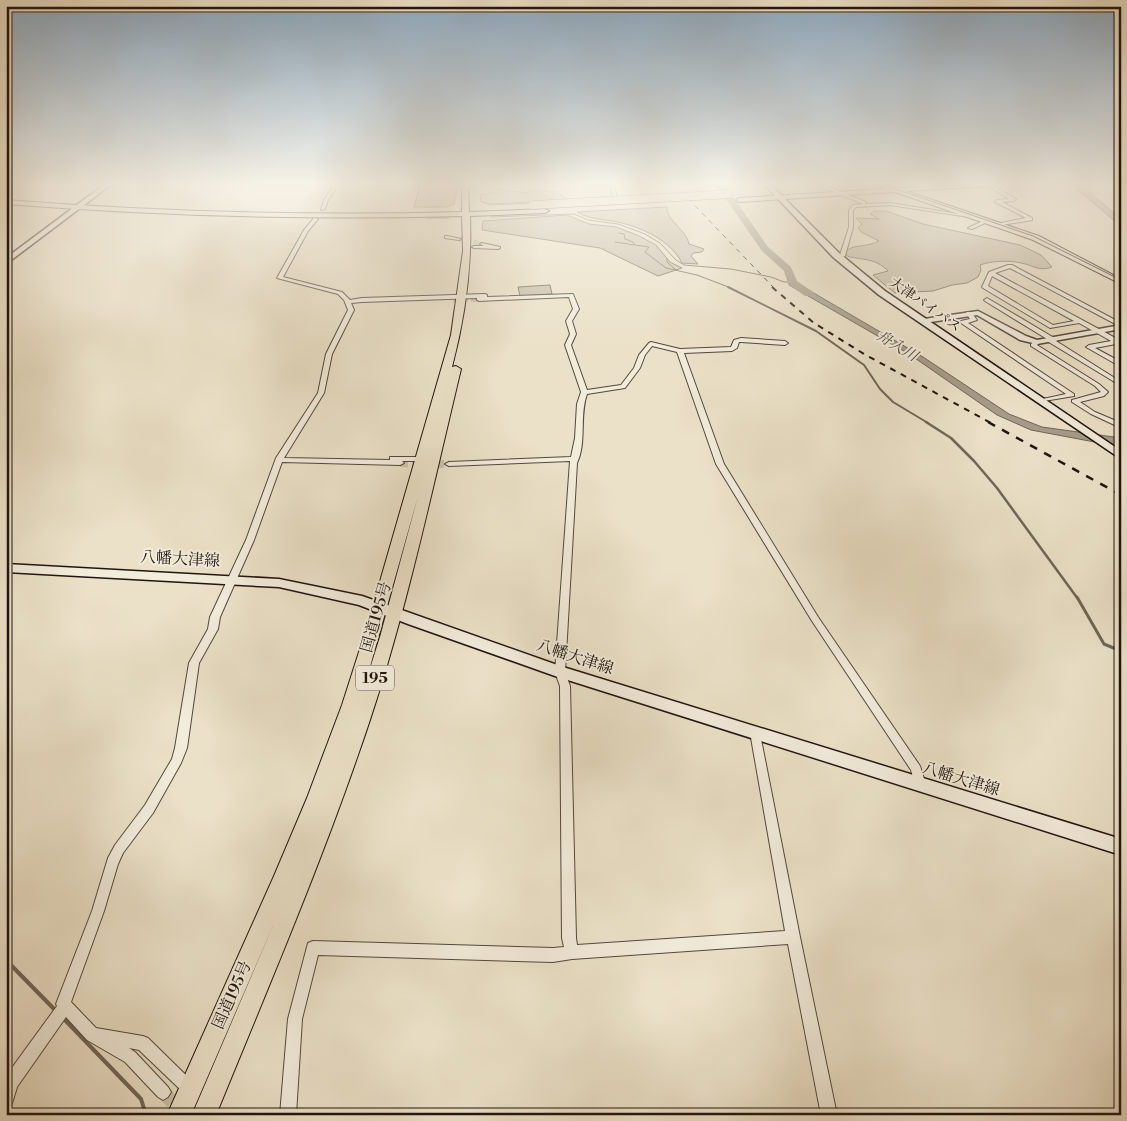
<svg xmlns="http://www.w3.org/2000/svg" width="1127" height="1121" font-family="'Libre Bodoni','Noto Serif JP',serif">
  <style>
    .green { fill: #c8bea9; stroke: #746a5c }
    .water { fill: #a69c89; stroke: #706658 }
    .lines { fill: none; stroke-linecap: round; stroke-linejoin: round }
    .stream-far4 { stroke: #706658; stroke-width: 1 }
    .stream-far3 { stroke: #706658; stroke-width: 2 }
    .stream-far2 { stroke: #706658; stroke-width: 2.5 }
    .stream-far1 { stroke: #706658; stroke-width: 3 }
    .stream { stroke: #706658; stroke-width: 4 }
    .river { fill: #a69c89; fill-rule: evenodd }
    .minor-tunnel-far3 { stroke: #cdc2ac; stroke-width: 5; stroke-dasharray: 5 2.5; stroke-linecap: butt }
    .minor-tunnel-far2 { stroke: #cdc2ac; stroke-width: 6; stroke-dasharray: 6 3; stroke-linecap: butt }
    .minor-tunnel-far1 { stroke: #cdc2ac; stroke-width: 8; stroke-dasharray: 8 4; stroke-linecap: butt }
    .minor-tunnel { stroke: #cdc2ac; stroke-width: 14; stroke-dasharray: 14 7; stroke-linecap: butt }
    .minor-casing { stroke: #53483d; stroke-width: 2 }
    .tertiary-casing { stroke: #53483d; stroke-width: 3 }
    .secondary-casing { stroke: #20150f; stroke-width: 3 }
    .trunk-casing { stroke: #20150f; stroke-width: 2 }
    .minor { fill: #f2ecdb; fill-rule: evenodd }
    .tertiary { fill: #f2ecdb; fill-rule: evenodd }
    .secondary { fill: #f2ecdb; fill-rule: evenodd }
    .trunk { fill: #ebe1c8; fill-rule: evenodd }
    .tram { stroke: #20150f; stroke-width: 1 }
    .rail-far2 { stroke: #20150f; stroke-width: 1; stroke-dasharray: 5 5; stroke-linecap: butt }
    .rail-far1 { stroke: #20150f; stroke-width: 2; stroke-dasharray: 6 6; stroke-linecap: butt }
    .rail { stroke: #20150f; stroke-width: 2.5; stroke-dasharray: 8 8; stroke-linecap: butt }
    .trunk-bridge-casing { stroke: #20150f; stroke-width: 9; stroke-linecap: butt }
    .trunk-bridge { stroke: #ebe1c8; stroke-width: 8 }
    .labels { text-anchor: middle; dominant-baseline: central; stroke-width: 4; stroke-linejoin: round; paint-order: stroke }
    .far-street-label { font-size: 14px; fill: #20150f; stroke: #f2ecdb }
    .far-water-label { font-size: 15px; font-style: italic; fill: #564b40; stroke: #f2ecdb }
    .shield { fill: #f2ecdb; stroke: #5f564c; stroke-width: 1 }
    .shield-label { font-size: 15px; font-weight: bold; fill: #20150f }
    .street-label { font-size: 16px; fill: #20150f; stroke: #f2ecdb }
  </style>
  <rect width="100%" height="100%" fill="#ebe1c8"/>
  <filter id="stains"><feTurbulence type="fractalNoise" baseFrequency=".004" numOctaves="4"/><feColorMatrix values="0 0 0 0 .2 0 0 0 0 .09 0 0 0 0 .02 0 0 0 .5 -.17"/></filter>
  <radialGradient id="worn" r=".72"><stop offset=".6" stop-color="#630" stop-opacity="0"/><stop offset="1" stop-color="#630" stop-opacity=".3"/></radialGradient>
  <!-- green -->
  <g class="green">
    <path d="M421 184H458L454 204 447 207H414Z"/>
    <path d="M498 189 527 193 530 190 558 192 568 200 491 204 481 202 480 195 495 192Z"/>
    <path d="M667 207C666 221 686 229 689 244L704 249 702 252 693 253 691 256 698 264 682 263C670 240 643 228 618 222 603 219 591 220 577 212Z"/>
    <path d="M874 211H886L923 224 1020 245 1041 255 1052 267C1039 272 1033 265 1021 263 1009 260 991 261 980 265L981 270 978 277 967 283 952 285 933 291 895 293 873 275 888 271C874 257 864 261 847 256L846 251C854 244 869 247 879 241L861 232 858 228 862 224 856 218 879 219 870 214Z"/>
    <path d="M567 215 589 224 616 227 637 235 656 245 670 262 682 268 658 276 600 248 482 230 483 221Z"/>
    <path d="M550 285 552 294 520 296 518 287Z"/>
  </g>
  <!-- water -->
  <g class="water">
    <path d="M1071 184H1080L1121 219V238L1118 224Z"/>
    <path d="M795 282 923 357 1009 414 1042 427 1121 438V447L1031 430 997 415 909 354 789 285V283Z"/>
  </g>
  <g class="lines">
    <!-- stream-far4 -->
    <g class="stream-far4">
      <path d="M482 202 491 205 532 203"/>
      <path d="M414 208 420 184"/>
      <path d="M491 217 574 214 588 220 618 224 645 234 660 243 676 260 684 265 731 269 771 277 784 282H792"/>
      <path d="M427 218H450"/>
      <path d="M619 233 624 234 625 239 633 242 635 245 649 247 645 252 666 268 697 275 731 288"/>
      <path d="M615 242 634 245"/>
      <path d="M667 259V262L676 270"/>
    </g>
    <!-- stream-far3 -->
    <path class="stream-far3" d="M728 287 816 331 864 365 880 389 893 402 928 423"/>
    <!-- stream-far2 -->
    <path class="stream-far2" d="M926 422 951 438 974 461 997 488 1078 599"/>
    <!-- stream-far1 -->
    <path class="stream-far1" d="M1077 597 1104 644 1121 651"/>
    <!-- stream -->
    <g class="stream">
      <path d="M6 960 56 1011"/>
      <path d="M63 1018 141 1099 146 1115"/>
    </g>
    <!-- river -->
    <path class="river" d="M712 184H721L727 188 768 247 791 267 797 281 813 292 814 294 813 296H805L788 284 784 271 762 251 721 192Z"/>
    <!-- minor-tunnel-far3 -->
    <path class="minor-tunnel-far3" d="M459 239 482 244"/>
    <!-- minor-tunnel-far2 -->
    <path class="minor-tunnel-far2" d="M453 299H479"/>
    <!-- minor-tunnel-far1 -->
    <path class="minor-tunnel-far1" d="M400 463 449 464"/>
    <!-- minor-tunnel -->
    <path class="minor-tunnel" d="M163 1092 180 1110"/>
    <defs>
      <g id="minor">
        <path d="M335 184H339L328 200 325 209 321 210 324 200Z"/>
        <path d="M610 184H614L617 199 613 198Z"/>
        <path d="M816 184H821L866 202 865 204 890 203 971 216 969 217 890 205 856 207 853 210V227L845 256 838 259 835 257 840 255 849 227V210L853 205 863 204Z"/>
        <path d="M985 184H990L1016 199 1014 201 1002 202 1032 218V220L996 226V224L1026 218 995 202 997 200 1009 199Z"/>
        <path d="M314 218 318 219 308 231 283 277 342 292 350 300 362 298 485 294 487 295V297L573 294 579 309 572 321 576 334 571 345 587 390 621 385 634 368 639 355 649 343 651 342 680 349 731 347 734 340 741 338 785 341 788 343 785 345 741 342H739L737 348 732 351 684 353 724 464 818 617 920 766 926 785 924 789 920 790 916 789 911 770 812 621 716 464 677 352 652 346 645 355 640 368 625 388 587 394C579 416 587 442 577 463L565 672 570 686 576 938 577 945 785 931 750 732 751 729 755 728 759 729 800 937 837 1115H821L788 944 572 959 553 962 318 955 302 1019 296 1115H280L288 1019 308 943 313 941 553 948 564 947 562 938 560 686 555 672 570 461 449 466 445 464 449 462 571 457 575 438 577 404 581 392 565 345 570 334 566 321 573 309 569 297 479 301 477 300V298L362 302 351 303 354 310 332 354 324 393 284 458 390 460V457H427L431 459 427 461H402L404 463 400 465 282 462 254 540 220 617 218 629 199 663 187 748 181 763 153 813 123 853 118 864 104 911 71 1002 96 1028 143 1036 148 1038 195 1084 198 1089 195 1094 190 1097 185 1094 139 1050 129 1048 135 1052 168 1087 171 1092 168 1097 163 1100 158 1097 125 1062 87 1040 66 1017 17 1087 11 1107 6 1110V1076L57 1006 56 1004 92 911 108 858 115 845 145 805 172 759 175 748 189 663 208 629 210 617 246 540 276 458 318 393 326 354 348 310 344 300 338 294 277 278 304 230Z"/>
        <path d="M985 220 989 221 972 229 968 228Z"/>
        <path d="M447 236 461 239 459 240 445 238V236Z"/>
        <path d="M482 243 500 247V248L498 249 474 248 472 247 474 246H484L480 244Z"/>
        <path d="M1008 265H1012L1121 323V327L1010 268 995 273 1121 341V346L1116 344 1095 348 1121 362V367L1086 347 1089 345 1111 341 1079 323 1050 328 983 288 982 287 989 272ZM992 276 1074 321 1053 325 988 286Z"/>
        <path d="M987 298 1056 339 1057 340 1056 341 1118 380 1115 382 1113 381 1047 341 1046 340 1047 339 985 301 984 300Z"/>
        <path d="M967 312H971L977 320 968 323 1074 394V396L1038 402V400L1066 394 961 323V321L970 319 966 313Z"/>
        <path d="M1035 341H1039L1040 342 1037 345 1099 384 1107 391 1108 392 1104 396 1080 402 1095 412 1121 423V428L1091 414 1072 402V400L1101 392 1095 386 1031 346V344Z"/>
      </g>
      <g id="tertiary">
        <path d="M983 184H990L987 186Z"/>
        <path d="M978 311 1026 336 1037 340 1121 325V329L1037 344 1020 340 977 315 924 323 920 321 924 319Z"/>
      </g>
      <g id="secondary">
        <path d="M105 184H112L6 264V258Z"/>
        <path d="M764 184H770L839 253 885 291 1121 451V459L879 295 833 257Z"/>
        <path d="M6 564 279 579 362 596 563 667 1121 839V855L555 676 408 624 359 605 279 587 6 572Z"/>
      </g>
      <g id="trunk">
        <path d="M462 184H468L469 212 545 209 549 211 545 213 470 216C472 267 465 318 452 367L456 366 461 369C430 498 403 629 358 755 316 876 265 995 216 1115H192L275 921 191 1115H167L274 876 307 798 342 705 366 630 451 335 463 251 462 216C310 220 158 216 6 204V200C158 212 310 216 462 212ZM418 496 380 637 366 681Z"/>
        <path d="M875 184H884L896 188 995 184 992 186 906 191 1039 236 1121 279V284L1033 240 895 192 739 202 736 200 739 198 885 189Z"/>
      </g>
    </defs>
    <!-- minor casing -->
    <use href="#minor" class="minor-casing"/>
    <!-- tertiary casing -->
    <use href="#tertiary" class="tertiary-casing"/>
    <!-- secondary casing -->
    <use href="#secondary" class="secondary-casing"/>
    <!-- trunk casing -->
    <use href="#trunk" class="trunk-casing"/>
    <!-- minor -->
    <use href="#minor" class="minor"/>
    <!-- tertiary -->
    <use href="#tertiary" class="tertiary"/>
    <!-- secondary -->
    <use href="#secondary" class="secondary"/>
    <!-- trunk -->
    <use href="#trunk" class="trunk"/>
    <!-- tram -->
    <path class="tram" d="M881 184 1033 236 1121 280"/>
    <!-- rail-far2 -->
    <path class="rail-far2" d="M674 184 774 288"/>
    <!-- rail-far1 -->
    <path class="rail-far1" d="M772 287 814 323 864 354 991 423"/>
    <!-- rail -->
    <path class="rail" d="M988 422 1121 495"/>
    <defs>
      <path id="trunk-bridge" d="M533 205 733 194"/>
    </defs>
    <!-- trunk-bridge casing -->
    <use href="#trunk-bridge" class="trunk-bridge-casing"/>
    <!-- trunk-bridge -->
    <use href="#trunk-bridge" class="trunk-bridge"/>
  </g>
  <!-- sky -->
  <linearGradient id="sky" x2="0" y2="1"><stop stop-color="#8daac2"/><stop offset="0.54" stop-color="#f6f2e6"/><stop offset="1" stop-color="#f6f2e6" stop-opacity="0"/></linearGradient>
  <rect width="1127" height="341" fill="url(#sky)"/>
  <g class="labels">
    <!-- far-street labels -->
    <g class="far-street-label">
      <text transform="translate(925 305) rotate(35)">大津バイパス</text>
    </g>
    <!-- far-water labels -->
    <g class="far-water-label">
      <text transform="translate(897 346) rotate(31)">舟入川</text>
    </g>
    <!-- shield labels -->
    <rect class="shield" x="356" y="665.5" width="38" height="25" rx="4"/>
    <g class="shield-label">
      <text x="375" y="678">195</text>
    </g>
    <!-- street labels -->
    <g class="street-label">
      <text transform="translate(180 559) rotate(3)">八幡大津線</text>
      <text transform="translate(376 617) rotate(-74)">国道195号</text>
      <text transform="translate(575 657) rotate(18)">八幡大津線</text>
      <text transform="translate(961 779) rotate(17)">八幡大津線</text>
      <text transform="translate(232 995) rotate(-66)">国道195号</text>
    </g>
  </g>
  <!-- margin -->
  <rect width="1127" height="1121" fill="none" stroke="#ebe1c8" stroke-width="25"/>
  <rect x="8" y="8" width="1112" height="1106" fill="none" stroke="#20150f" stroke-width="2.5"/>
  <rect x="12" y="12" width="1102" height="1096" fill="none" stroke="#20150f"/>
  <rect width="100%" height="100%" filter="url(#stains)"/>
  <rect width="100%" height="100%" fill="url(#worn)"/>
</svg>
